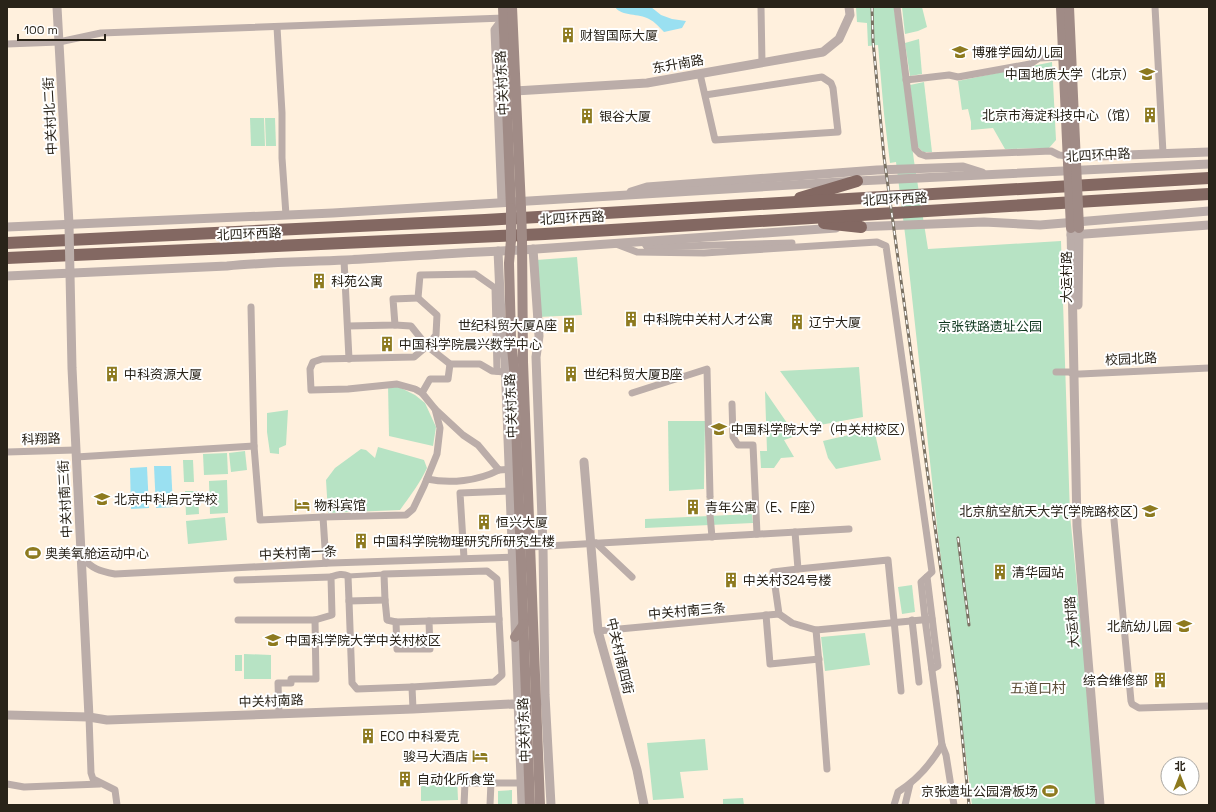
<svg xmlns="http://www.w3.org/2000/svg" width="1216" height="812" font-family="'Space Grotesk','Noto Sans SC',sans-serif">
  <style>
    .green { fill: #b7e3c4 }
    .water { fill: #9ae0f1 }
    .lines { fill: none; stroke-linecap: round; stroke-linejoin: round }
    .minor-tunnel { stroke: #d4c7b6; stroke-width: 7; stroke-dasharray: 7 3.5; stroke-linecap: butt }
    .pedestrian { stroke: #bbada9; stroke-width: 5 }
    .minor { stroke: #bbada9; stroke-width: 7 }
    .tertiary { stroke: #bbada9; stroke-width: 9 }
    .secondary { stroke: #a08b86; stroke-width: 10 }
    .trunk { stroke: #836862; stroke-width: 12 }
    .rail-casing { stroke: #7a7163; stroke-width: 3 }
    .rail { stroke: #fff; stroke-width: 1.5; stroke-dasharray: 4.5; stroke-linecap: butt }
    .tertiary-bridge { stroke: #bbada9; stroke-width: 9 }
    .secondary-bridge { stroke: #a08b86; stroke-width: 10 }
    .labels { text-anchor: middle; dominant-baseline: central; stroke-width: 4; stroke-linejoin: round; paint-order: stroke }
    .poi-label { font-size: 13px; fill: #292319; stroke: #fff; text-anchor: start }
    .street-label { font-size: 13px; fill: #292319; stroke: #fff }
    .park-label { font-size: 13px; fill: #0f371f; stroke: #fff }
    .neighbourhood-label { font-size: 14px; fill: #5d4e39; stroke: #fff }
  </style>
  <rect width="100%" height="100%" fill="#fff0dd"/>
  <!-- green -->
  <g class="green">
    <path d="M856 7H894L914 161 928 249 1061 241 1070 515 1099 805H972L938 535 906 242 896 162 890 163 884 114 878 45 868 46 867 23 857 22Z"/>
    <path d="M902 7H922L927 27 918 31 905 34Z"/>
    <path d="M919 39 922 74 910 76 905 43Z"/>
    <path d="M1052 62 1056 140 1049 148 1005 149 993 128 971 130V122L968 109 962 110 958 81Z"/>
    <path d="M924 82 932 152H923L917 146 910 85Z"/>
    <path d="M250 118H264L265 146H251Z"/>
    <path d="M265 118H275L276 146H266Z"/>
    <path d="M577 257 582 315 538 317 536 260Z"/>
    <path d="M859 367 863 417 820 425 780 371Z"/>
    <path d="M391 383 415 395 425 403 436 427 433 446 389 436 388 384Z"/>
    <path d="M765 391 796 436 784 440 794 457 781 458 774 468H761L760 451H767Z"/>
    <path d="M288 410 286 445 279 448V454L270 453 267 432V413Z"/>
    <path d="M668 421H705L704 489 669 491Z"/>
    <path d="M874 429 881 460 836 469 828 458 823 441Z"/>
    <path d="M378 447 424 460 427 468C420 483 410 496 400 510L328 513 326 480 335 468 361 449 366 450 375 458Z"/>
    <path d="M245 451 247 470 231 472 229 453Z"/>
    <path d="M227 453 228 474 204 475 203 454Z"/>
    <path d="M183 460H193L194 482H184Z"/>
    <path d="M227 480 228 513 210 514 209 481Z"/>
    <path d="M185 491H198L199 514 186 515Z"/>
    <path d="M752 514 753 523 645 528V519Z"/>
    <path d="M225 517 227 540 188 544 186 521Z"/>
    <path d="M912 585 915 612 902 614 898 587Z"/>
    <path d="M865 633 870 665 825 671 821 637Z"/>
    <path d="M244 654 271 655V679H244Z"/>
    <rect x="235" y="655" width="7" height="16"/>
    <path d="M705 739 708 770 680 772 684 798 653 800 647 743Z"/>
    <path d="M457 777 458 800 421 801V778Z"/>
    <path d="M512 790V805H498V791Z"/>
    <path d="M743 798 744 805H723V799Z"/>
  </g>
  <!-- water -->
  <g class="water">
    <path d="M615 7H651L661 15 672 19 686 21 682 28 664 32C659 27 655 22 649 19 639 13 622 17 615 7Z"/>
    <path d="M154 466H171L173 507 156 508Z"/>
    <path d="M147 467 149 508 131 509 130 468Z"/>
  </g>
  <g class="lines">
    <!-- minor-tunnel -->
    <path class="minor-tunnel" d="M710 496V515"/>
    <!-- pedestrian -->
    <path class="pedestrian" d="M348 576 384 574"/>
    <!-- minor -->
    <g class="minor">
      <path d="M761 7 762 63"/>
      <path d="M897 7 915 149 920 154 926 156 1051 151 1059 155 1068 156"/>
      <path d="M1155 7 1163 153"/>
      <path d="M277 27 282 113V158L286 215"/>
      <path d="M7 44 59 42 101 33 504 18"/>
      <path d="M700 74 715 140 838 132 833 88 831 83 822 77 705 95"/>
      <path d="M906 80 949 75 958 77 1030 64 1039 58 1063 57"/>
      <path d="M643 241 647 247 792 243"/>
      <path d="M616 244 637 252 704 253 877 242 886 246 932 572 921 582 925 619 942 745 946 755 954 805"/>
      <path d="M344 260 349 359"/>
      <path d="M251 307 254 446"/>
      <path d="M395 325 411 326 427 346 436 335 437 315 418 298"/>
      <path d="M348 326 395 325 393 299 418 298 420 275 475 274 495 288 497 371"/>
      <path d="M1056 372H1069L1074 374H1080L1209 368"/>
      <path d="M422 393 430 379H448L450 364"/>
      <path d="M632 393 707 369 710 496"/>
      <path d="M732 404 733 437 738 445H753L757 534"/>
      <path d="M435 409 463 435 478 445 499 470 514 469"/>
      <path d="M7 452 75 450"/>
      <path d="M76 457 254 446 260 520 323 517 326 563"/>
      <path d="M427 479C450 484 478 481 499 470"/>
      <path d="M710 515 712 537"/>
      <path d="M323 517 406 515 413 509 424 486 437 454 440 428 435 409 422 393 415 389 397 384 348 389 311 390 310 369 313 362 322 359 414 357 427 346 450 364H480L492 371 505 372"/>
      <path d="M1114 520 1131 701 1132 704 1139 708 1209 706"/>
      <path d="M795 532 798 569 773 572 779 614 792 623 816 630 932 619"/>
      <path d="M596 543 632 577"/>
      <path d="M530 547 849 529"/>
      <path d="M81 557C93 569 99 571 115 574L331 563 517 557"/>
      <path d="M464 558 460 493 510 491"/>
      <path d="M798 569 888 560 901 691"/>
      <path d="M927 577 938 666 932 669"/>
      <path d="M237 580 331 577"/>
      <path d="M385 600 387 620 396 622 397 649H430L429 621 499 619 502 675 494 682 412 687"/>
      <path d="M349 601 352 683 357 689 412 687 413 709"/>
      <path d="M766 615 770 664 819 659"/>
      <path d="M238 620H315L332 615 331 577C337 575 342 573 348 576L349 601 385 600 384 574 487 571 497 579 499 619"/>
      <path d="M912 620 919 682"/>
      <path d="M396 622 429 621"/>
      <path d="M816 630 820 675 827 769"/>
      <path d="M598 631 779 614"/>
      <path d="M279 714 278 683H291V679H316L315 620"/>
      <path d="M89 717 91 773 93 779 115 790 117 805"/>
      <path d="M7 784 24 787 100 784"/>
      <path d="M464 805 465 783H525"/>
      <path d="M490 805 491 782"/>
      <path d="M894 805 898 792C917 780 931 764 942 745"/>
      <path d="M905 805 910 784"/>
    </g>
    <!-- tertiary -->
    <g class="tertiary">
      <path d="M57 7 69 224"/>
      <path d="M515 91 647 83 823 52 839 39 850 15 849 7"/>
      <path d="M1068 156H1098L1209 152"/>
      <path d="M631 192 647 187 877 170 963 167 982 173"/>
      <path d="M502 202 495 30 504 18"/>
      <path d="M7 227 333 213 857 181 1209 164"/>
      <path d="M855 227 984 222 1040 225 1209 211"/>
      <path d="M1071 228 1077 526 1100 805"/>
      <path d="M1071 235 1209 225"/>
      <path d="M533 249 539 336 536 357 543 546 545 695 551 805"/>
      <path d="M498 251 502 337 505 360 522 805"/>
      <path d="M70 274 72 368 89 717"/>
      <path d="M7 276 227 266C267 262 306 262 346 260 404 257 463 252 522 250L836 228"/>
      <path d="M1078 305 1079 230"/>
      <path d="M584 462 598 631 637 770 644 805"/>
      <path d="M7 715 89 717 107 720 413 709 512 704 523 706"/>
    </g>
    <!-- secondary -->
    <g class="secondary">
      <path d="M503 7 511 208"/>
      <path d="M512 7 521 208"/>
      <path d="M1061 7 1068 163"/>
      <path d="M1069 7 1076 163"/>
      <path d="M522 239 523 362 540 805"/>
      <path d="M511 240 509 263 511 338 514 368 530 805"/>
      <path d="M515 637 524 624"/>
    </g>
    <!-- trunk -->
    <g class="trunk">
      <path d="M800 198 857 181"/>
      <path d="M824 223 861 227"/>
      <path d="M7 243 485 220 1209 178"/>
      <path d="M7 258 545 234 1209 194"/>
    </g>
    <defs>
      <g id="rail">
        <path d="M872 7 873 41 884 157 958 694 969 805"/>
        <path d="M958 538 969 625"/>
      </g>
    </defs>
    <!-- rail casing -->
    <use href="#rail" class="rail-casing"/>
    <!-- rail -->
    <use href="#rail" class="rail"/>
    <!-- tertiary-bridge -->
    <path class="tertiary-bridge" d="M69 224 70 274"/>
    <!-- secondary-bridge -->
    <g class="secondary-bridge">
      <path d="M1068 163 1071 228"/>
      <path d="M1076 163 1079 228"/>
      <path d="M511 208V240"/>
      <path d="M521 208 522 239"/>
    </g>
  </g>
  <!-- icons -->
  <defs>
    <symbol id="building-bare" viewBox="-9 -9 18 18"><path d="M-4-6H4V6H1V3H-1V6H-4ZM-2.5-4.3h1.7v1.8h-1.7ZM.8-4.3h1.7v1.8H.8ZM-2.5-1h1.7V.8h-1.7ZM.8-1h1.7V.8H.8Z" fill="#8d7a1f" stroke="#fff" stroke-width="2.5" paint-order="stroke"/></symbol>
    <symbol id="school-bare" viewBox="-9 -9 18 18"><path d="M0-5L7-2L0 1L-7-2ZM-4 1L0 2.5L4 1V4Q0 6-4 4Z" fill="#8d7a1f" stroke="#fff" stroke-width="2.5" paint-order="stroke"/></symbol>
    <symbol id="university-bare" viewBox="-9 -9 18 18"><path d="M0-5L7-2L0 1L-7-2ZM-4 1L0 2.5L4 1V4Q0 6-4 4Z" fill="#8d7a1f" stroke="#fff" stroke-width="2.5" paint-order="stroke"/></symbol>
    <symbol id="hotel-bare" viewBox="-9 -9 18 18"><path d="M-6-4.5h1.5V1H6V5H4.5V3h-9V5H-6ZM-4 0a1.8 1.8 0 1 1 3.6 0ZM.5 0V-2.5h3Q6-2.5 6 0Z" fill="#8d7a1f" stroke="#fff" stroke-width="2.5" paint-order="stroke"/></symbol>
    <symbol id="stadium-bare" viewBox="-9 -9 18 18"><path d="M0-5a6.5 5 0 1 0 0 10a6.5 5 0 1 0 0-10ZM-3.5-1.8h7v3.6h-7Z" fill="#8d7a1f" stroke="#fff" stroke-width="2.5" paint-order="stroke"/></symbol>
  </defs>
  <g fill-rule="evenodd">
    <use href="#building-bare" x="557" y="24" width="22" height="22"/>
    <use href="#school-bare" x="949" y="41" width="22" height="22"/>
    <use href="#university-bare" x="1136" y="63" width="22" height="22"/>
    <use href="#building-bare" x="1139" y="104" width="22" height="22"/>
    <use href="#building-bare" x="576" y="105" width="22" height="22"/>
    <use href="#building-bare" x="308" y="270" width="22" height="22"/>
    <use href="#building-bare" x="620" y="308" width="22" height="22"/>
    <use href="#building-bare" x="786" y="311" width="22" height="22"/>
    <use href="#building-bare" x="558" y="314" width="22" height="22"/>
    <use href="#building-bare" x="376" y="333" width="22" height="22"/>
    <use href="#building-bare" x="101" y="363" width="22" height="22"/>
    <use href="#building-bare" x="560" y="363" width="22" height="22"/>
    <use href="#university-bare" x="708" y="418" width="22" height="22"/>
    <use href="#school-bare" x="91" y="488" width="22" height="22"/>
    <use href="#hotel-bare" x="291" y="494" width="22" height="22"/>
    <use href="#building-bare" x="682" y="496" width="22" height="22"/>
    <use href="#university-bare" x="1139" y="500" width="22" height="22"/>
    <use href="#building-bare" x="473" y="511" width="22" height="22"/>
    <use href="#building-bare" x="350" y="530" width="22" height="22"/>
    <use href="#stadium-bare" x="22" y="542" width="22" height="22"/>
    <use href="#building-bare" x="989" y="561" width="22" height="22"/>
    <use href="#building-bare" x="720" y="569" width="22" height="22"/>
    <use href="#school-bare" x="1173" y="615" width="22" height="22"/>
    <use href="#university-bare" x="262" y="629" width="22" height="22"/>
    <use href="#building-bare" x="1149" y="669" width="22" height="22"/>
    <use href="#building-bare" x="357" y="725" width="22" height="22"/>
    <use href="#hotel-bare" x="469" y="745" width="22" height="22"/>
    <use href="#building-bare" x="394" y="768" width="22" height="22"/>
    <use href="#stadium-bare" x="1039" y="780" width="22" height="22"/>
  </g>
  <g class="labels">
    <!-- poi labels -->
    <g class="poi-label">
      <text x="580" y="35">财智国际大厦</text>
      <text x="972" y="52">博雅学园幼儿园</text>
      <text x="1135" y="74" text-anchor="end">中国地质大学（北京）</text>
      <text x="1138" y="115" text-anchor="end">北京市海淀科技中心（馆）</text>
      <text x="599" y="116">银谷大厦</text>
      <text x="331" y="281">科苑公寓</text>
      <text x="643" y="319">中科院中关村人才公寓</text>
      <text x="809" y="322">辽宁大厦</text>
      <text x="557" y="325" text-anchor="end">世纪科贸大厦A座</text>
      <text x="399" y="344">中国科学院晨兴数学中心</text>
      <text x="124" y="374">中科资源大厦</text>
      <text x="583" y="374">世纪科贸大厦B座</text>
      <text x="731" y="429">中国科学院大学（中关村校区）</text>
      <text x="114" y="499">北京中科启元学校</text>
      <text x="314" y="505">物科宾馆</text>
      <text x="705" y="507">青年公寓（E、F座）</text>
      <text x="1138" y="511" text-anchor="end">北京航空航天大学(学院路校区)</text>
      <text x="496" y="522">恒兴大厦</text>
      <text x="373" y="541">中国科学院物理研究所研究生楼</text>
      <text x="45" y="553">奥美氧舱运动中心</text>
      <text x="1012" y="572">清华园站</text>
      <text x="743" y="580">中关村324号楼</text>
      <text x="1172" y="626" text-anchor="end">北航幼儿园</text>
      <text x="285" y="640">中国科学院大学中关村校区</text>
      <text x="1148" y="680" text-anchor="end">综合维修部</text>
      <text x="380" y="736">ECO 中科爱克</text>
      <text x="468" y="756" text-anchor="end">骏马大酒店</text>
      <text x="417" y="779">自动化所食堂</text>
      <text x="1038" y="791" text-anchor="end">京张遗址公园滑板场</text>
    </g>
    <!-- street labels -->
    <g class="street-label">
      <text transform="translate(678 64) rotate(-10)">东升南路</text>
      <text transform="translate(502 83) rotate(-93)">中关村东路</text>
      <text transform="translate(50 116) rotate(-93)">中关村北二街</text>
      <text transform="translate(1098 155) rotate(-3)">北四环中路</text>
      <text transform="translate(895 199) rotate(-3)">北四环西路</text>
      <text transform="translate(572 218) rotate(-3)">北四环西路</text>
      <text transform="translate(249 234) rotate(-2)">北四环西路</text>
      <text transform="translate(1066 277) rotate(-90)">大运村路</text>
      <text transform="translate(1131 359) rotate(-3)">校园北路</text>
      <text transform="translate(511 406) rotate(-92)">中关村东路</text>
      <text transform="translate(41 439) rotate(-2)">科翔路</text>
      <text transform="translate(65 499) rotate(-93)">中关村南三街</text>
      <text transform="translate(298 553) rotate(-3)">中关村南一条</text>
      <text transform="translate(687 611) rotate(-5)">中关村南三条</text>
      <text transform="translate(1072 622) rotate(-95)">大运村路</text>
      <text transform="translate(620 656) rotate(77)">中关村南四街</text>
      <text transform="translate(271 701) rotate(-2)">中关村南路</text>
      <text transform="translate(524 730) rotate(-92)">中关村东路</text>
    </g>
    <!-- park labels -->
    <g class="park-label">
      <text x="990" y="326">京张铁路遗址公园</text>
    </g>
    <!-- neighbourhood labels -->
    <g class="neighbourhood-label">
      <text x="1038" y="688">五道口村</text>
    </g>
  </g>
  <!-- border -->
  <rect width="1216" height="812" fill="none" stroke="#292319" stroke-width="16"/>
  <!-- north arrow -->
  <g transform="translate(1180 776)"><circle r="19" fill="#ffffff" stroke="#a9a7a3"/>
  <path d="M0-3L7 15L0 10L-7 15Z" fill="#8d7a1f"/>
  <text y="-6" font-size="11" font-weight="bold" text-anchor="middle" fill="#292319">北</text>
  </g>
  <!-- scale -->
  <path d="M18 34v6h87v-6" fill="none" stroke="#292319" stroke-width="2"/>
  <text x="24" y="34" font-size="12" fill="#292319" stroke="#ffffff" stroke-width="3" paint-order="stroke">100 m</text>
</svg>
